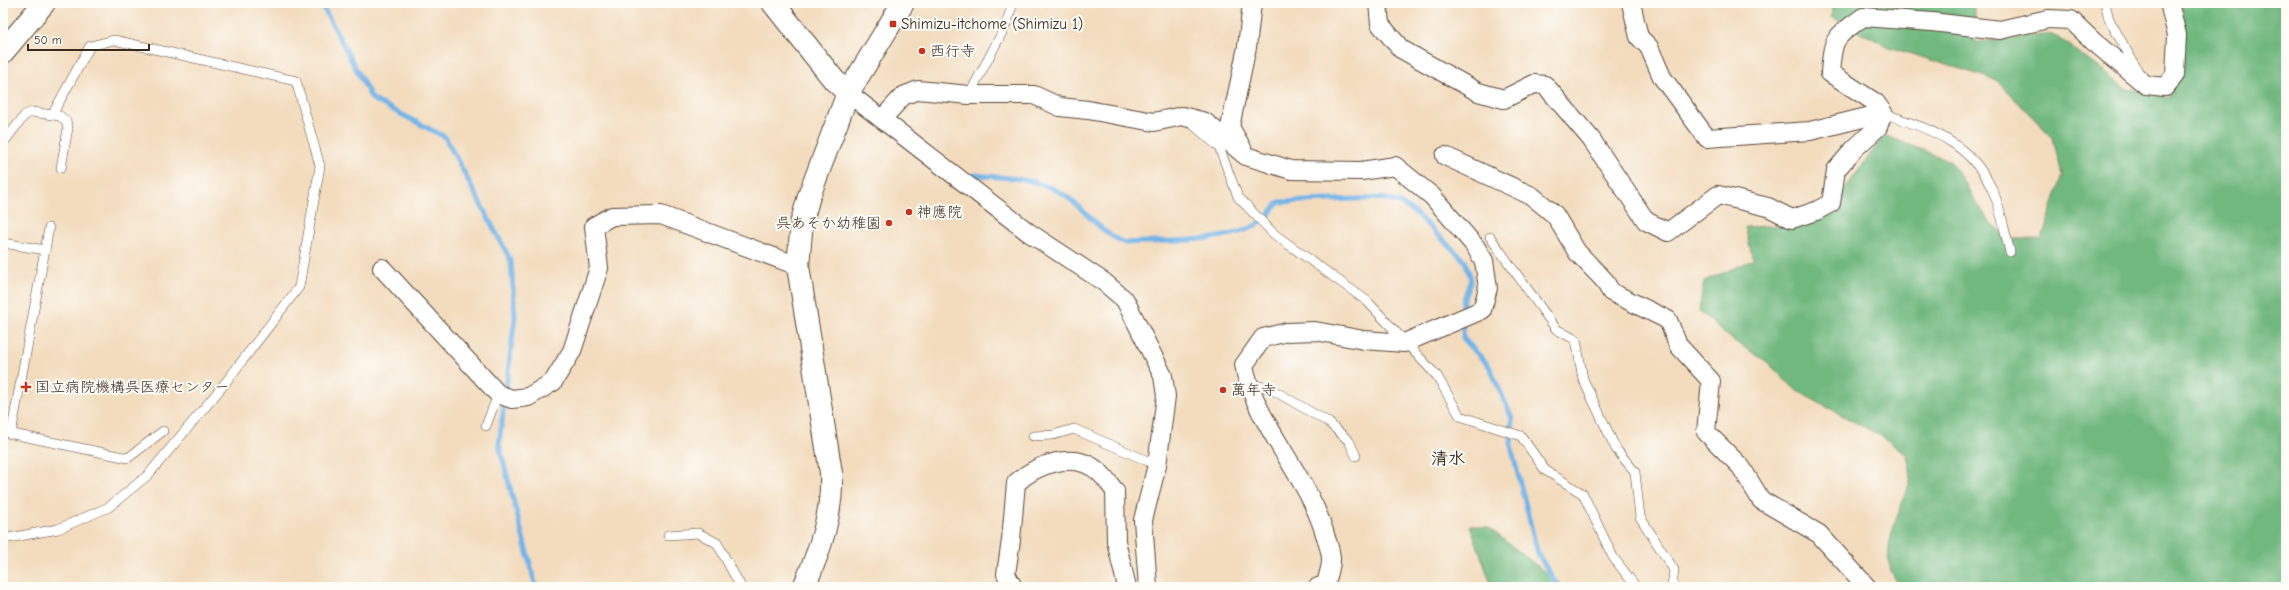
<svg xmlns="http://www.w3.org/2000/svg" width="2289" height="590" font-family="'Comic Neue','Klee One',sans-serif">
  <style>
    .forest { fill: #70b87e; stroke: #56714e }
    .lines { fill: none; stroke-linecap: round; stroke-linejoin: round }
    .stream { stroke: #73b4e7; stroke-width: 5 }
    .service-casing { stroke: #574536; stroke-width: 10 }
    .minor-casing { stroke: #574536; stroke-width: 20 }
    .tertiary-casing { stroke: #574536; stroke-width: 24 }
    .service { stroke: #fff; stroke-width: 9 }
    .minor { stroke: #fff; stroke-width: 18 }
    .tertiary { stroke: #fff; stroke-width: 22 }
    .poi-dot { fill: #c8321e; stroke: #fdfcf7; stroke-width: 1.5 }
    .labels { text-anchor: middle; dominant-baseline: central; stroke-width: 4; stroke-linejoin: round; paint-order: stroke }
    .poi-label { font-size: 15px; fill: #3b2a1e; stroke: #fdfcf7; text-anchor: start }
    .quarter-label { font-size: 17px; font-weight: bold; fill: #3b2a1e; stroke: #fdfcf7 }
  </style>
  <rect width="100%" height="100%" fill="#fdfcf7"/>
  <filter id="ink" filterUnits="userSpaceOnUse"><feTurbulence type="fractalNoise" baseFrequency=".025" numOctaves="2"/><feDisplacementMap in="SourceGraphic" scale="8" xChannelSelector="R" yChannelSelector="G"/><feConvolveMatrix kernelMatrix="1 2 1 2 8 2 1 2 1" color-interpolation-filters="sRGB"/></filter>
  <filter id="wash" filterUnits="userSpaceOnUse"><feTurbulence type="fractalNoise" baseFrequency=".012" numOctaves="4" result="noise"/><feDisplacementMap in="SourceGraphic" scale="16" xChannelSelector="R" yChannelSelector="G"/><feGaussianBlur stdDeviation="0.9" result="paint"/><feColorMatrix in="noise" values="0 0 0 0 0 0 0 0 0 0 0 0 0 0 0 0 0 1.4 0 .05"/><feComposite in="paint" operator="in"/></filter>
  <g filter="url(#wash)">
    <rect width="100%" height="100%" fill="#f3dcbe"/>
    <!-- forest -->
    <g class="forest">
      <path d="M1834 3H1975V42L2053 34 2127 89 2169 97 2186 35 2181 3H2286V587H1902C1871 558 1902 513 1910 480 1912 473 1908 462 1907 455L1888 440 1797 391 1766 361 1734 341 1699 311 1704 281 1753 260 1745 227 1814 224 1840 196 1884 135 1950 161 1989 221 2008 239H2042L2062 175 2053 138 1996 80 1889 47 1831 17Z"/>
      <path d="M1470 525 1489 528 1564 587H1492Z"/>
    </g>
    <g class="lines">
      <!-- stream -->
      <g class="stream">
        <path d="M321 3 372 99 445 137 511 261 515 317 499 445 536 587"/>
        <path d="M975 175C1007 178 1038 177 1066 196 1086 211 1102 234 1125 243 1159 241 1227 243 1256 225 1266 219 1272 211 1279 202L1382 198 1400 203 1414 212 1465 261 1471 279 1463 302V315"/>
        <path d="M1463 323V338L1489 366 1512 418 1511 446 1538 554 1558 587"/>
      </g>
    </g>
  </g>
  <g filter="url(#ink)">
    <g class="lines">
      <defs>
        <g id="service">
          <path d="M2105 3 2109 19 2139 73"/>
          <path d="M969 95 1005 27 1013 3"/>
          <path d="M1883 113C1932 130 1974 143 1995 196 2002 214 2005 234 2010 252"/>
          <path d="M1190 122 1219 147 1238 197 1274 234 1367 301 1437 376 1460 416 1521 436 1545 470 1583 494 1613 557 1636 587"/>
          <path d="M3 143 25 115 32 112 60 116 66 121 68 128 61 168"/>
          <path d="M1490 237 1556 329 1576 340 1583 379 1616 449 1635 472 1640 517 1674 570 1672 587"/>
          <path d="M3 243 45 250"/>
          <path d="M1249 383 1271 389 1328 422 1349 441 1356 456"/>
          <path d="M486 426 498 394"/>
          <path d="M3 432 128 458 163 431"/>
          <path d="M11 434 49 228"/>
          <path d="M1033 436 1053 435 1074 429 1157 465"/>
          <path d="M668 535 698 533 717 543 741 587"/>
          <path d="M3 539 58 529 109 507 148 475 222 387 299 287 320 166 296 81 114 40 90 46 52 115"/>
        </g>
        <g id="minor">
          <path d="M1378 3 1380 24 1401 49 1478 92 1504 99 1534 84 1545 85 1591 139 1646 221 1668 232 1718 195 1768 207 1792 219 1816 211 1831 203 1836 170 1854 149 1878 127 1883 113"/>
          <path d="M1631 3 1639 37 1649 47 1662 77 1707 138 1810 131 1883 113"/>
          <path d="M848 93 1028 232 1104 282 1125 300 1163 376 1166 396 1157 465 1143 520 1148 587"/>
          <path d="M1883 113 1876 103 1830 73C1833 37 1833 39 1863 17L1932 22 2000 30 2048 19 2071 20 2094 42 2146 85 2165 87 2175 75 2177 35 2169 3"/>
          <path d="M883 118 903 96 918 90 969 95H1034L1060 107 1088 110 1154 122 1182 116 1205 122 1246 156 1291 170 1361 171 1395 166 1432 196 1475 246 1484 261 1488 288 1482 310 1404 343 1364 340 1315 331 1287 332 1263 338 1244 365C1255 425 1310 477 1326 538 1328 544 1331 552 1331 558 1332 566 1327 577 1326 585L1318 587"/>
          <path d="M1242 148 1230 127 1247 47 1252 3"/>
          <path d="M1445 156 1532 196 1555 215 1577 252 1604 280 1611 292 1668 320 1678 345 1711 381 1706 432 1741 467 1761 500 1819 534 1867 587"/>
          <path d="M382 268 498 394 512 399 528 397 553 382 572 351 599 268 594 226 612 216 661 215 798 266"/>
          <path d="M1013 587 1006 574 1011 540 1016 483C1037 464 1075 450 1099 472 1105 477 1110 485 1115 491L1116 541 1127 587"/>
        </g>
        <g id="tertiary">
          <path d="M773 3 834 80 848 93"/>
          <path d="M3 52 44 3"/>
          <path d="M804 587C820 550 833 513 831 473L798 266 802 221 809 196 848 93 903 3"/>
        </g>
      </defs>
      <!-- service casing -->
      <use href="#service" class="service-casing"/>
      <!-- minor casing -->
      <use href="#minor" class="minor-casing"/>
      <!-- tertiary casing -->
      <use href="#tertiary" class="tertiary-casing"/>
      <!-- service -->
      <use href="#service" class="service"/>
      <!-- minor -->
      <use href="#minor" class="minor"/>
      <!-- tertiary -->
      <use href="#tertiary" class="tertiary"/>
    </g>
  </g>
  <!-- markers -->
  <g class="poi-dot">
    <rect x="889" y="20" width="8" height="8" rx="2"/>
    <circle cx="922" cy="51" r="4"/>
    <circle cx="909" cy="212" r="4"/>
    <circle cx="889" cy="223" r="4"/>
    <path d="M24 381h4v4h4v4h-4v4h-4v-4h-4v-4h4z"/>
    <circle cx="1223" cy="390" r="4"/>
  </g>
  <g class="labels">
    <!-- poi labels -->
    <g class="poi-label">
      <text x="901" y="24">Shimizu-itchome (Shimizu 1)</text>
      <text x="930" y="51">西行寺</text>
      <text x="917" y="212">神應院</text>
      <text x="881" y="223" text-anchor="end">呉あそか幼稚園</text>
      <text x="35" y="387">国立病院機構呉医療センター</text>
      <text x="1231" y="390">萬年寺</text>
    </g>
    <!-- quarter labels -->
    <g class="quarter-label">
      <text x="1448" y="458">清水</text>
    </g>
  </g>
  <!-- margin -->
  <rect width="2289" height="590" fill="none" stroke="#fdfcf7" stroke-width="16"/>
  <!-- scale -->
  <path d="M28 44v6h121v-6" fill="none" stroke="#3b2a1e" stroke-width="2"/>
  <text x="34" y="44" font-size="12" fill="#3b2a1e" stroke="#fdfcf7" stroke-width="3" paint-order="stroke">50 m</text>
</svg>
